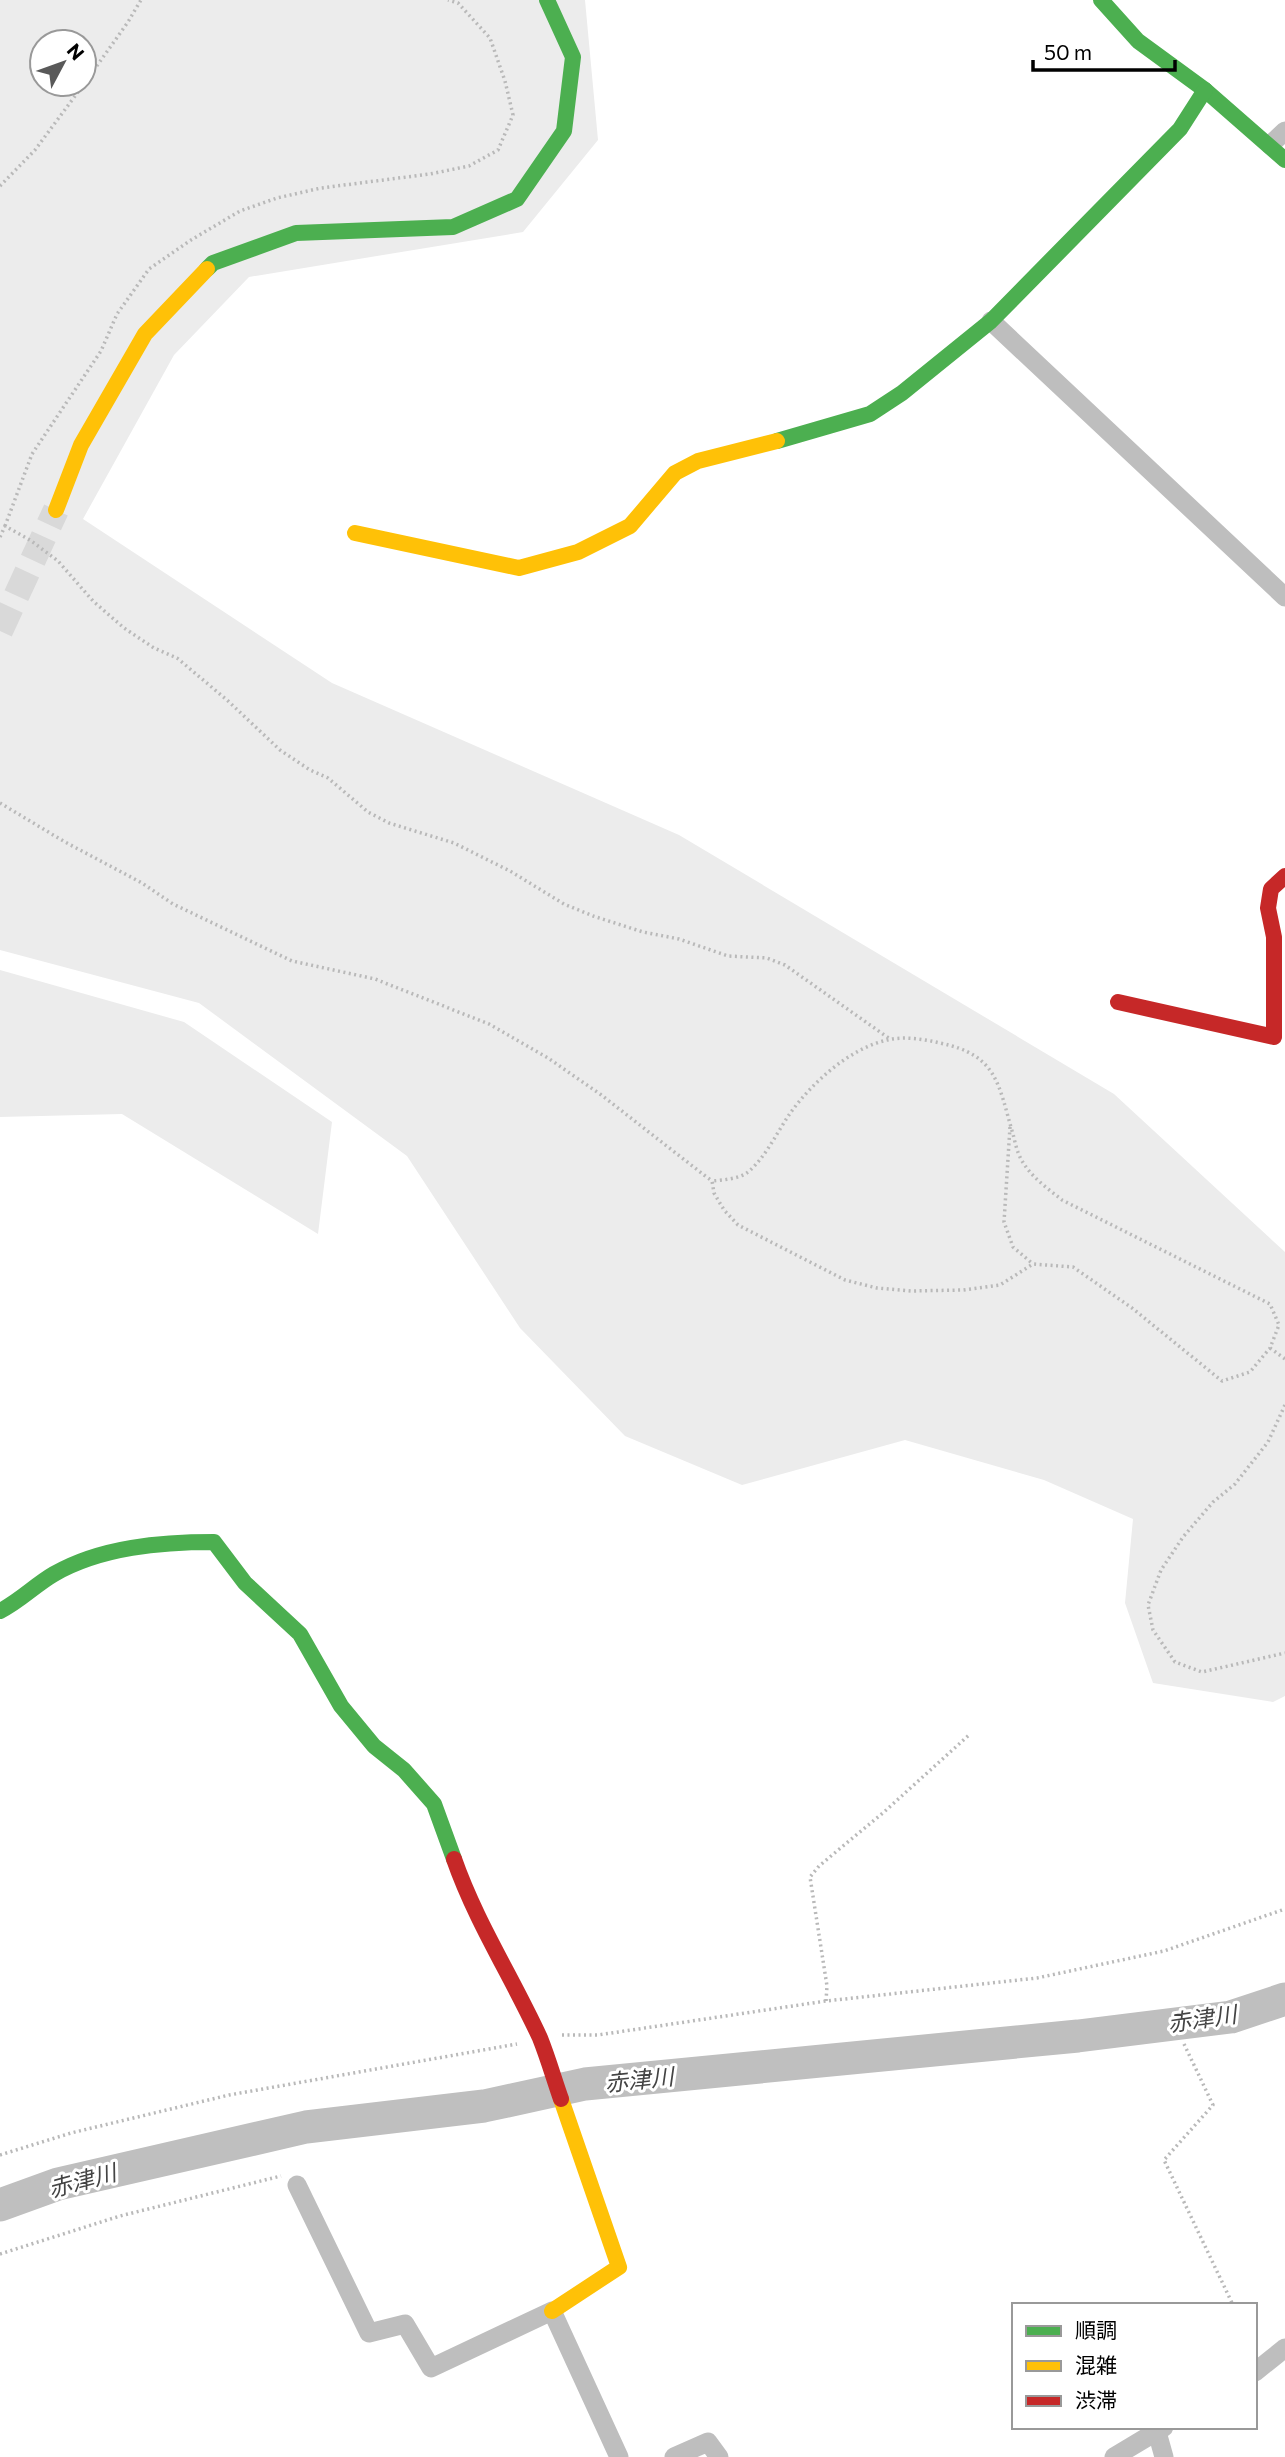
<svg xmlns="http://www.w3.org/2000/svg" width="1285" height="2457" font-family="Commissioner,'Noto Sans JP',sans-serif">
  <style>
    .green { fill: #ececec; fill-rule: evenodd }
    .lines { fill: none; stroke-linecap: round; stroke-linejoin: round }
    .river { stroke: #bfbfbf; stroke-width: 33 }
    .secondary-tunnel { stroke: #d9d9d9; stroke-width: 26; stroke-dasharray: 26 13; stroke-linecap: butt }
    .path { stroke: #b9b9b9; stroke-width: 3.5; stroke-dasharray: 2 3.5; stroke-linecap: butt }
    .street { stroke: #bebebe; stroke-width: 19 }
    .fast { stroke: #4caf50; stroke-width: 16 }
    .slow { stroke: #ffc107; stroke-width: 16 }
    .jam { stroke: #c62828; stroke-width: 16 }
    .labels { text-anchor: middle; dominant-baseline: central; stroke-width: 6; stroke-linejoin: round; paint-order: stroke }
    .water-label { font-size: 23px; font-style: italic; fill: #444; stroke: #fff }
  </style>
  <rect width="100%" height="100%" fill="#fff"/>
  <!-- green -->
  <g class="green">
    <path d="M0 0H585L598 140 523 232 249 277 174 355 83 519 332 683 679 835 1114 1094 1285 1252V1696L1273 1702 1153 1683 1125 1603 1133 1519 1044 1480 905 1440 742 1485 625 1436 520 1328 407 1156 199 1003 0 950ZM42 42H84V84H42Z"/>
    <path d="M0 970 184 1022 332 1122 318 1234 122 1114 0 1117Z"/>
  </g>
  <g class="lines">
    <!-- river -->
    <path class="river" d="M0 2205 58 2184 306 2127 484 2106 585 2084 1078 2036 1231 2017 1285 1999"/>
    <!-- secondary-tunnel -->
    <path class="secondary-tunnel" d="M0 631 56 510"/>
    <!-- path -->
    <g class="path">
      <path d="M84 84 128 22 141 0"/>
      <path d="M0 186 35 150 84 84"/>
      <path d="M5 526 32 454 101 351 117 314 149 269 191 240 240 211 277 198 321 188 430 174 469 166 498 150 513 115 505 81 490 38 458 3 448 0"/>
      <path d="M0 537 5 526 30 540 58 561 93 601 124 628 154 648 177 658 227 700 280 750 310 770 328 778 368 812 389 823 454 843 510 871 564 904 593 916 643 932 679 939 728 956 767 958 785 965 890 1039"/>
      <path d="M0 803 65 842 142 883 173 904 292 961 375 979 489 1024 548 1058 600 1094 704 1175 712 1181 714 1193 724 1210 738 1225 845 1280 877 1288 911 1291 963 1290 1000 1285 1033 1264 1073 1267 1132 1308 1222 1381 1250 1372 1270 1348 1279 1325 1270 1304 1062 1200C1047 1188 1030 1176 1021 1159 1017 1152 1015 1142 1013 1134 998 1084 998 1055 940 1043 923 1039 904 1036 887 1040 849 1049 814 1081 791 1112 777 1132 766 1157 748 1172 739 1179 723 1180 712 1181"/>
      <path d="M1010 1127 1004 1222 1013 1247 1033 1264"/>
      <path d="M1270 1348 1285 1359"/>
      <path d="M1285 1405 1268 1442 1235 1484 1213 1502 1183 1537 1161 1570 1148 1605 1153 1630 1175 1662 1202 1672 1285 1653"/>
      <path d="M826 2001 827 1986 810 1877 819 1866 884 1812 969 1735"/>
      <path d="M562 2035H598L826 2001 1037 1978 1164 1951 1285 1909"/>
      <path d="M1184 2044 1213 2105 1164 2160 1233 2305"/>
      <path d="M0 2155 71 2133 229 2095 517 2044"/>
      <path d="M0 2254 120 2216 281 2176"/>
    </g>
    <!-- street -->
    <g class="street">
      <path d="M1270 145 1285 131"/>
      <path d="M991 321 1285 597"/>
      <path d="M297 2185 369 2333 405 2324 431 2368 552 2311 619 2457"/>
      <path d="M1255 2372 1285 2348"/>
      <path d="M1157 2432 1164 2457"/>
      <path d="M674 2457 708 2442 719 2457"/>
      <path d="M1114 2457 1164 2427"/>
    </g>
    <!-- fast -->
    <g class="fast">
      <path d="M1101 0 1138 41 1205 90 1285 160"/>
      <path d="M207 269 213 263 296 233 453 227 517 199 564 131 573 57 547 0"/>
      <path d="M777 441 870 414 902 393 991 321 1180 129 1205 90"/>
      <path d="M0 1611C20 1601 35 1585 54 1574 101 1547 161 1542 214 1542L245 1583 300 1634 341 1706 374 1746 404 1770 434 1804 454 1859"/>
    </g>
    <!-- slow -->
    <g class="slow">
      <path d="M56 510 81 445 145 334 207 269"/>
      <path d="M355 533 519 568 578 552 630 526 675 473 698 461 777 441"/>
      <path d="M552 2311 619 2267 561 2099"/>
    </g>
    <!-- jam -->
    <g class="jam">
      <path d="M1118 1002 1274 1037V937L1268 908 1271 889 1285 876"/>
      <path d="M454 1859C476 1922 512 1977 540 2038 548 2058 554 2079 561 2099"/>
    </g>
  </g>
  <g class="labels">
    <!-- water labels -->
    <g class="water-label">
      <text transform="translate(1202 2018) rotate(-8)">赤津川</text>
      <text transform="translate(639 2079) rotate(-6)">赤津川</text>
      <text transform="translate(82 2180) rotate(-15)">赤津川</text>
    </g>
  </g>
  <!-- legend -->
  <rect x="1012" y="2303" width="245" height="126" fill="#ffffff" stroke="#999999" stroke-width="2"/>
  <rect x="1026" y="2326" width="35" height="10" fill="#4caf50" stroke="#999999" stroke-width="2"/>
  <text x="1075" y="2338" font-size="21" fill="#000000">順調</text>
  <rect x="1026" y="2361" width="35" height="10" fill="#ffc107" stroke="#999999" stroke-width="2"/>
  <text x="1075" y="2373" font-size="21" fill="#000000">混雑</text>
  <rect x="1026" y="2396" width="35" height="10" fill="#c62828" stroke="#999999" stroke-width="2"/>
  <text x="1075" y="2408" font-size="21" fill="#000000">渋滞</text>
  <!-- north arrow -->
  <g transform="translate(63 63) rotate(49)"><circle r="33" fill="#ffffff" stroke="#999999" stroke-width="2"/>
  <path d="M0-5L12 26L0 18L-12 26Z" fill="#595959"/>
  <text y="-10" font-size="19" font-weight="bold" text-anchor="middle" fill="#000000">N</text>
  </g>
  <!-- scale -->
  <path d="M1033 60v10h142v-10" fill="none" stroke="#000000" stroke-width="3.5"/>
  <text x="1044" y="60" font-size="21" fill="#000000" stroke="#ffffff" stroke-width="5" paint-order="stroke">50 m</text>
</svg>
